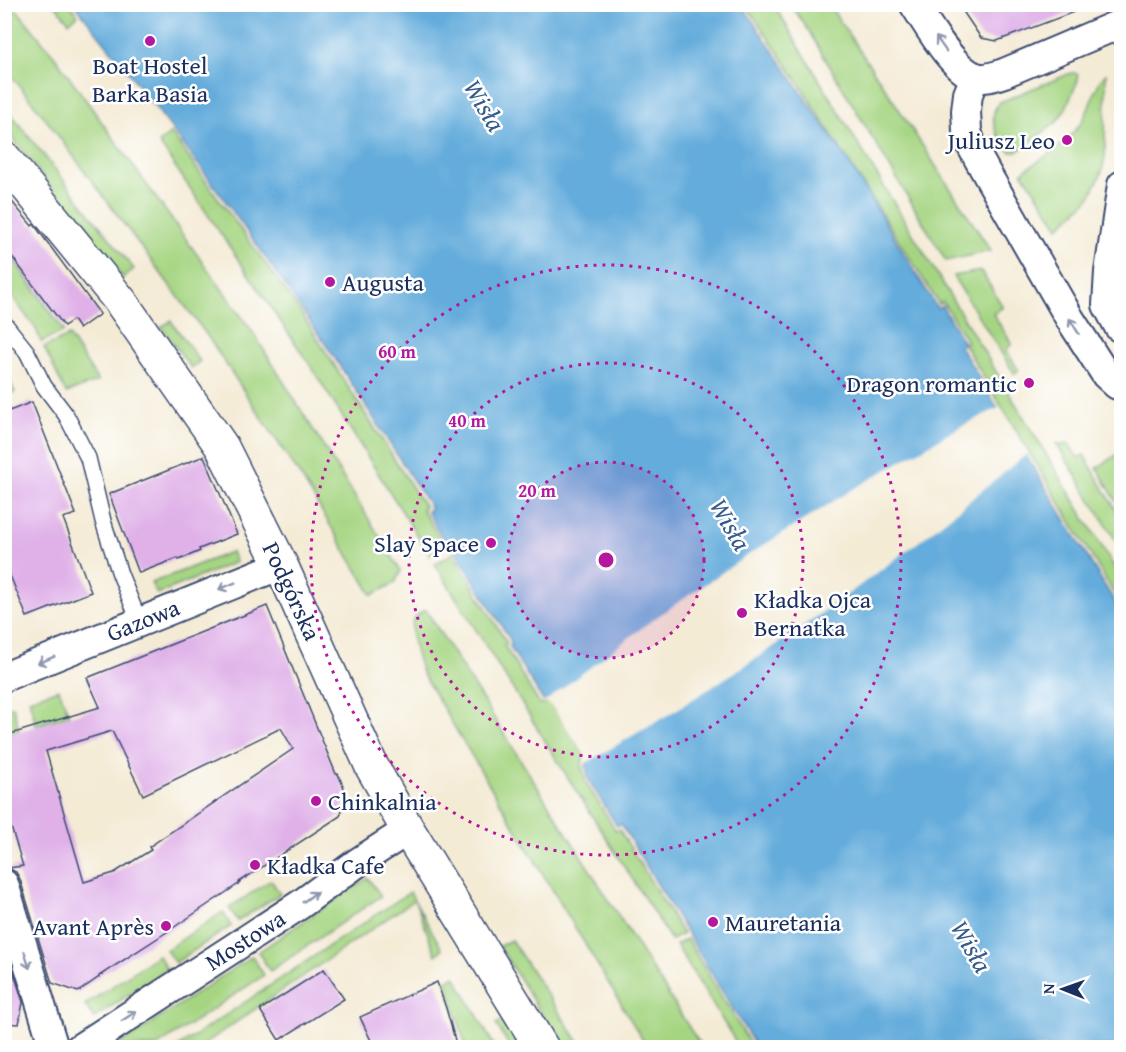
<svg xmlns="http://www.w3.org/2000/svg" width="1126" height="1052" font-family="'Gentium Book Plus',serif">
  <style>
    .green { fill: #a6d582; stroke: #608270; stroke-width: 1.5 }
    .water { fill: #64acdb; stroke: #406e9c; stroke-width: 1.5 }
    .pier { fill: #f4ebd5 }
    .building { fill: #dfb1e8; fill-rule: evenodd }
    .lines { fill: none; stroke-linecap: round; stroke-linejoin: round }
    .service-casing { stroke: #3c4b70; stroke-width: 18 }
    .minor-casing { stroke: #3c4b70; stroke-width: 32 }
    .tertiary-casing { stroke: #3c4b70; stroke-width: 36 }
    .service { stroke: #fff; stroke-width: 15 }
    .minor { stroke: #fff; stroke-width: 28 }
    .tertiary { stroke: #fff; stroke-width: 33 }
    .oneway { stroke: #8d97ae }
    .ring { fill: none; stroke: #b5179e; stroke-width: 3; stroke-dasharray: 3 6 }
    .poi-dot { fill: #b5179e; stroke: #fff; stroke-width: 2 }
    .labels { text-anchor: middle; dominant-baseline: central; stroke-width: 5; stroke-linejoin: round; paint-order: stroke }
    .poi-label { font-size: 24px; fill: #1b2f5e; stroke: #fff; text-anchor: start }
    .street-label { font-size: 24px; fill: #1b2f5e; stroke: #fff }
    .water-label { font-size: 26px; font-style: italic; fill: #355b8a; stroke: #fff }
    .centre { fill: #b5179e; stroke: #fff; stroke-width: 3 }
    .ring-label { font-size: 18px; text-anchor: middle; font-weight: bold; fill: #b5179e; stroke: #fff; stroke-width: 5; stroke-linejoin: round; paint-order: stroke }
  </style>
  <rect width="100%" height="100%" fill="#fff"/>
  <filter id="ink" filterUnits="userSpaceOnUse"><feTurbulence type="fractalNoise" baseFrequency=".0167" numOctaves="2"/><feDisplacementMap in="SourceGraphic" scale="12" xChannelSelector="R" yChannelSelector="G"/><feConvolveMatrix kernelMatrix="1 2 1 2 8 2 1 2 1" color-interpolation-filters="sRGB"/></filter>
  <filter id="wash" filterUnits="userSpaceOnUse"><feTurbulence type="fractalNoise" baseFrequency=".008" numOctaves="4" result="noise"/><feDisplacementMap in="SourceGraphic" scale="24" xChannelSelector="R" yChannelSelector="G"/><feGaussianBlur stdDeviation="1.35" result="paint"/><feColorMatrix in="noise" values="0 0 0 0 0 0 0 0 0 0 0 0 0 0 0 0 0 1.4 0 .05"/><feComposite in="paint" operator="in"/></filter>
  <g filter="url(#wash)">
    <rect width="100%" height="100%" fill="#f4ebd5"/>
    <!-- green -->
    <g class="green">
      <path d="M4 5H13L55 57 252 331 401 571 395 583 372 595 303 480 206 334 42 114 5 68Z"/>
      <path d="M55 5H70L78 15 69 22Z"/>
      <path d="M746 5H773L782 18 1121 578V605L964 344 967 341 943 302 939 304 799 83Z"/>
      <path d="M791 5H829L887 91 991 251 946 261 805 25Z"/>
      <path d="M1071 73H1075L1078 75V80L1066 108 1057 122 1018 151 1011 152C998 140 985 116 1000 102Z"/>
      <path d="M1106 74 1105 157 1102 172 1089 199 1059 227 1022 172C1046 156 1071 142 1085 116 1092 103 1095 84 1106 74Z"/>
      <path d="M4 105 134 269 123 278 5 129Z"/>
      <path d="M171 133 299 310 425 507 422 509 445 546 430 556 310 365 159 143Z"/>
      <path d="M4 246 64 331 41 342 36 329 5 287Z"/>
      <path d="M981 271 1003 307 993 314 1012 344 1006 350 1019 371 1014 373 953 276Z"/>
      <path d="M171 321 200 361 191 368 161 327Z"/>
      <path d="M69 336 98 381 66 393 44 347Z"/>
      <path d="M4 369 15 392 5 396H4Z"/>
      <path d="M1056 443 1062 445 1069 444 1078 458 1084 455 1121 518V549Z"/>
      <path d="M1121 452V509L1097 468Z"/>
      <path d="M231 552 236 562 157 594 151 583Z"/>
      <path d="M453 553 507 643 504 645 540 705 548 703 551 705 584 754 582 765 585 781 616 831 619 829 683 934 671 940 570 781 435 564Z"/>
      <path d="M426 610 690 1029 702 1047H647L422 673C418 660 407 630 414 619 417 614 422 612 426 610Z"/>
      <path d="M59 689 69 715 36 725 29 699Z"/>
      <path d="M13 706 19 730 5 735V709Z"/>
      <path d="M368 878 381 896 270 971 258 952Z"/>
      <path d="M271 880 280 894 238 921 229 908Z"/>
      <path d="M410 892 414 900 200 1047H178Z"/>
      <path d="M415 901 442 949 436 955Z"/>
      <path d="M223 912 231 926 175 963 166 950Z"/>
      <path d="M687 939 752 1047H739L676 945Z"/>
      <path d="M511 940 582 1047H562L499 946Z"/>
      <path d="M158 955 167 969 94 1018 85 1005Z"/>
      <path d="M252 956 264 975 156 1047H116Z"/>
      <path d="M455 976 495 1047H466L446 981Z"/>
      <path d="M503 1020 519 1047H510L496 1024Z"/>
    </g>
    <!-- water -->
    <path class="water" d="M75 5H742L848 161 937 308 942 306 964 343 960 346 1121 612V1047H756L621 824 617 826 588 779 586 765 589 762 587 753 548 700 543 701 510 647 511 641 451 543 447 545 427 511 431 508C397 456 365 403 330 351 250 232 165 116 75 5Z"/>
    <!-- pier -->
    <path class="pier" d="M1000 407 1028 453 921 540 836 603 749 663 676 710 583 765 585 761 584 754 552 707 547 703 542 704 651 621 745 557 855 488 960 427Z"/>
    <g id="blocks">
      <!-- building -->
      <g class="building">
        <path d="M958 4H1087V7L997 41 981 38Z"/>
        <path d="M4 192 32 226 34 224 36 227 100 314 79 329 73 320 64 326 4 246Z"/>
        <path d="M32 402 76 514 63 518 91 592 27 617 9 573 4 571V413Z"/>
        <path d="M204 456 237 534 199 549 200 551 179 560 178 558 139 573 109 494Z"/>
        <path d="M267 606 336 774H338L347 795 340 816 239 882 240 883 170 930 99 976V977L78 992 52 983 20 879 16 872 8 868 23 866 4 804V736L100 707 87 678ZM281 728 293 749 149 847 151 850 114 873 84 882 46 751 112 731 143 795Z"/>
        <path d="M4 942 23 1002 19 1024 4 1023Z"/>
        <path d="M324 969 344 999 279 1040 260 1010Z"/>
        <path d="M437 982 446 1008 457 1047H374L360 1017Z"/>
      </g>
    </g>
  </g>
  <g filter="url(#ink)">
    <use href="#blocks" fill-opacity="0" stroke="#3c4b70" stroke-width="1.5"/>
    <g class="lines">
      <defs>
        <path id="service" d="M4 323 27 352 44 386 66 415 88 458 103 521 120 574 139 621"/>
        <g id="minor">
          <path d="M914 4C927 24 953 70 976 77 985 80 995 76 1004 73L1122 23"/>
          <path d="M975 77 968 94 966 111 967 131 972 147 988 176 1070 319 1106 375 1117 385 1122 386"/>
          <path d="M1119 327 1107 305 1109 272 1122 185"/>
          <path d="M4 677 281 565"/>
          <path d="M4 884 54 1048"/>
          <path d="M80 1048 301 904 357 863 408 830"/>
        </g>
        <path id="tertiary" d="M4 158 121 302 222 447 281 565 372 767 408 830 542 1048"/>
      </defs>
      <!-- service casing -->
      <use href="#service" class="service-casing"/>
      <!-- minor casing -->
      <use href="#minor" class="minor-casing"/>
      <!-- tertiary casing -->
      <use href="#tertiary" class="tertiary-casing"/>
      <!-- service -->
      <use href="#service" class="service"/>
      <!-- minor -->
      <use href="#minor" class="minor"/>
      <!-- tertiary -->
      <use href="#tertiary" class="tertiary"/>
    </g>
    <!-- one-way arrows -->
    <defs><path id="oneway-shaft" d="M-6 0H5M1.5-3L5.5 0L1.5 3" fill="none" stroke-width="1.6" stroke-linecap="round" stroke-linejoin="round" transform="scale(1.5)"/></defs>
    <g class="oneway">
      <use href="#oneway-shaft" transform="translate(941 44) rotate(-125)"/>
      <use href="#oneway-shaft" transform="translate(1074 326) rotate(-122)"/>
      <use href="#oneway-shaft" transform="translate(227 586) rotate(158)"/>
      <use href="#oneway-shaft" transform="translate(46 660) rotate(158)"/>
      <use href="#oneway-shaft" transform="translate(310 897) rotate(-36)"/>
      <use href="#oneway-shaft" transform="translate(27 960) rotate(73)"/>
      <use href="#oneway-shaft" transform="translate(129 1016) rotate(-33)"/>
    </g>
  </g>
  <!-- distance rings -->
  <circle cx="606" cy="560" r="98" fill="#b5179e" fill-opacity=".12"/>
  <g class="ring">
    <circle cx="606" cy="560" r="98"/>
    <circle cx="606" cy="560" r="197"/>
    <circle cx="606" cy="560" r="295"/>
  </g>
  <!-- markers -->
  <g class="poi-dot">
    <circle cx="150" cy="41" r="6"/>
    <circle cx="1067" cy="140" r="6"/>
    <circle cx="330" cy="282" r="6"/>
    <circle cx="1029" cy="383" r="6"/>
    <circle cx="491" cy="543" r="6"/>
    <circle cx="742" cy="613" r="6"/>
    <circle cx="316" cy="801" r="6"/>
    <circle cx="255" cy="865" r="6"/>
    <circle cx="713" cy="922" r="6"/>
    <circle cx="166" cy="926" r="6"/>
  </g>
  <g class="labels">
    <!-- poi labels -->
    <g class="poi-label">
      <text x="150" y="65" text-anchor="middle">Boat Hostel<tspan x="150" dy="28">Barka Basia</tspan></text>
      <text x="1055" y="140" text-anchor="end">Juliusz Leo</text>
      <text x="342" y="282">Augusta</text>
      <text x="1017" y="383" text-anchor="end">Dragon romantic</text>
      <text x="479" y="543" text-anchor="end">Slay Space</text>
      <text x="754" y="599">Kładka Ojca<tspan x="754" dy="28">Bernatka</tspan></text>
      <text x="328" y="801">Chinkalnia</text>
      <text x="267" y="865">Kładka Cafe</text>
      <text x="725" y="922">Mauretania</text>
      <text x="154" y="926" text-anchor="end">Avant Après</text>
    </g>
    <!-- street labels -->
    <g class="street-label">
      <text transform="translate(292 591) rotate(65)">Podgórska</text>
      <text transform="translate(143 620) rotate(-22)">Gazowa</text>
      <text transform="translate(245 940) rotate(-33)">Mostowa</text>
    </g>
    <!-- water labels -->
    <g class="water-label">
      <text transform="translate(485 105) rotate(59)">Wisła</text>
      <text transform="translate(731 524) rotate(60)">Wisła</text>
      <text transform="translate(972 946) rotate(60)">Wisła</text>
    </g>
  </g>
  <circle cx="606" cy="560" r="9" class="centre"/>
  <g class="ring-label">
    <text x="397" y="358">60 m</text>
    <text x="467" y="427">40 m</text>
    <text x="537" y="497">20 m</text>
  </g>
  <!-- margin -->
  <rect width="1126" height="1052" fill="none" stroke="#fff" stroke-width="24"/>
  <!-- north arrow -->
  <g transform="translate(1063 989) rotate(271)" stroke="#ffffff" stroke-width="4.5" paint-order="stroke">
  <path d="M0-4.5L10 22L0 15L-10 22Z" fill="#1b2f5e"/>
  <text y="-9" font-size="16" font-weight="bold" text-anchor="middle" fill="#1b2f5e">N</text>
  </g>
</svg>
